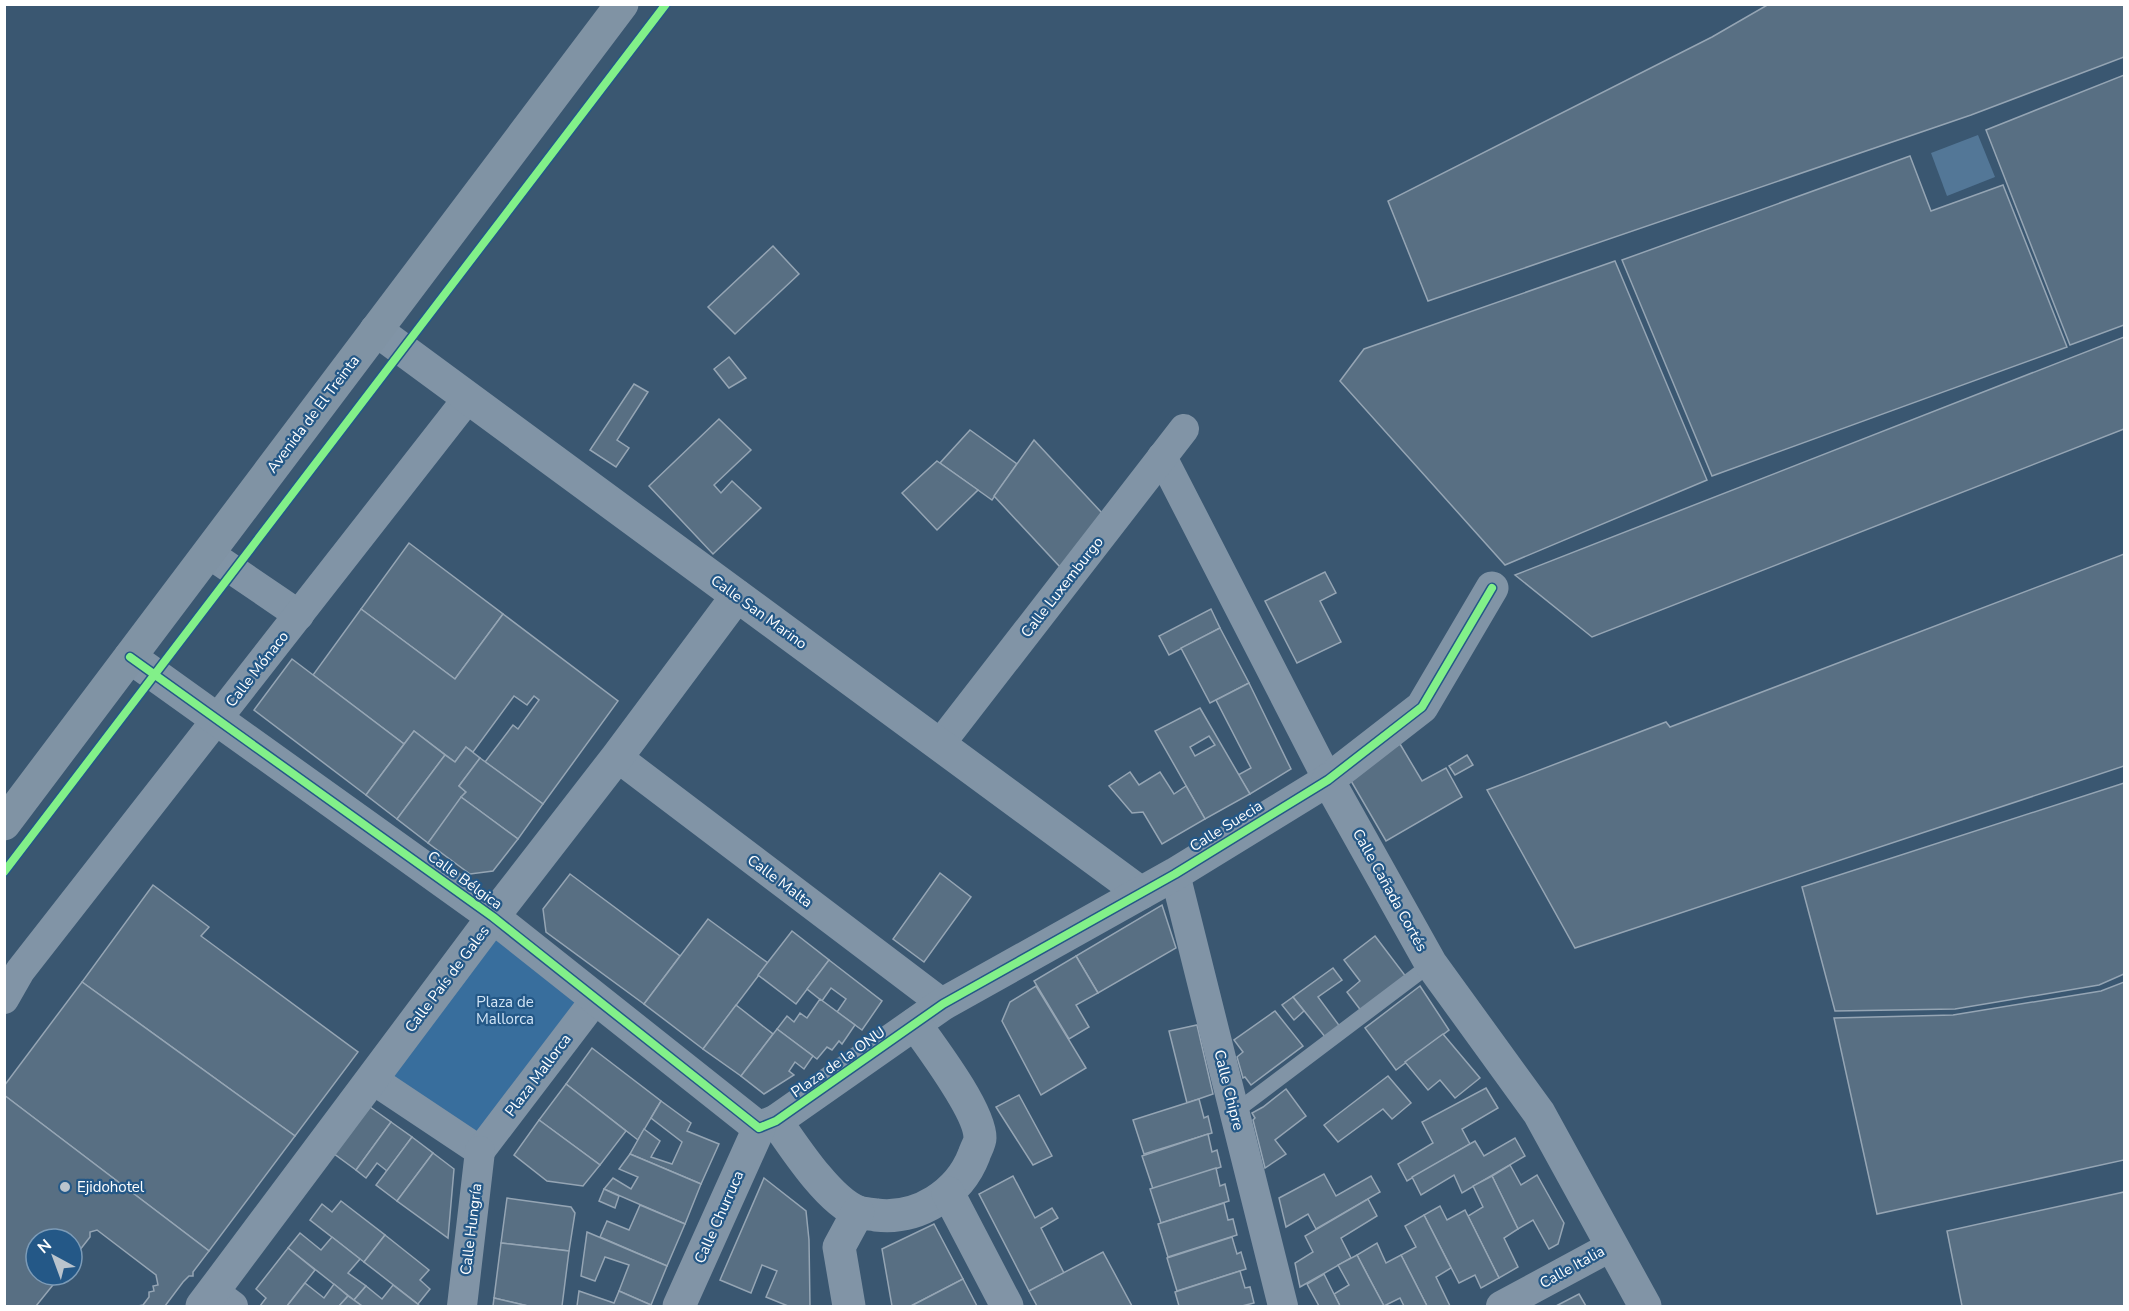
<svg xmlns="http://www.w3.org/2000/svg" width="2129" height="1311" font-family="'Nunito Sans',sans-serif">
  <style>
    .green { fill: #386e9d }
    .water { fill: #537797 }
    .building { fill: #586f83; stroke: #95a5b4; stroke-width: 1.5; fill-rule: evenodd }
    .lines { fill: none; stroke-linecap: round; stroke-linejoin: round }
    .service { stroke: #8194a6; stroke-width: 15 }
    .minor { stroke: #8194a6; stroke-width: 30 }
    .tertiary { stroke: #8194a6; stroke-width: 33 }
    .primary { stroke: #8093a4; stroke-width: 33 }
    .cycleway-casing { stroke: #245887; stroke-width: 11 }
    .cycleway { stroke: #82f089; stroke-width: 8 }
    .poi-dot { fill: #bac4cd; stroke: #245887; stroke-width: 2 }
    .labels { text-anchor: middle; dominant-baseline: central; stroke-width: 4.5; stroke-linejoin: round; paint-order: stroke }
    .street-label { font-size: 15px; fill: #fff; stroke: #245887 }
    .park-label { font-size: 15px; fill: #d3e6f7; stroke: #245887 }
    .poi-label { font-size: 15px; fill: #fff; stroke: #245887; text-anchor: start }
  </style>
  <rect width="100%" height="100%" fill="#3a5771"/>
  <!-- green -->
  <path class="green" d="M493 917 595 1000 480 1151 372 1079Z"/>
  <!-- water -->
  <path class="water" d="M1978 135 1995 177 1947 196 1931 153Z"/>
  <!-- building -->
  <g class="building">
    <path d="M1769 4H2124V57L1971 115 1428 301 1388 201 1712 37Z"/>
    <path d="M2124 75V325L2070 345 1986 130Z"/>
    <path d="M1910 156 1931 211 2003 185 2067 347 1712 476 1622 260Z"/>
    <path d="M773 246 799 274 735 334 708 307Z"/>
    <path d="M1615 261 1707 480 1505 565 1340 381 1364 349Z"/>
    <path d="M2124 337V429L1592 637 1515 575Z"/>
    <path d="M729 357 746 378 729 388 714 369Z"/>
    <path d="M634 384 648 392 617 440 629 448 616 467 590 450Z"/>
    <path d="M719 419 751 450 714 485 721 493 732 481 761 508 713 554 649 486Z"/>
    <path d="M970 430 1017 464 992 500 940 463Z"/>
    <path d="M1034 440 1102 513 1061 568 994 496Z"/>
    <path d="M937 461 978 490 937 530 902 493Z"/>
    <path d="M409 543 503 614 455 679 361 609Z"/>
    <path d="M2124 554V766L1575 948 1487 790 1666 722 1670 727Z"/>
    <path d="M1325 572 1336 593 1320 601 1341 642 1297 663 1265 601Z"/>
    <path d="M361 609 455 679 503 614 618 701 543 804 485 762 513 725 518 729 539 700 534 696 527 705 514 696 473 752 466 747 455 762 414 731 404 744 313 675Z"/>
    <path d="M1211 609 1220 628 1169 655 1159 636Z"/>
    <path d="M1220 628 1249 683 1210 703 1181 648Z"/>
    <path d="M292 659 404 744 366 795 254 710Z"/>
    <path d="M1249 683 1291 769 1250 794 1238 775 1251 768 1216 700Z"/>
    <path d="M1200 708 1250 794 1205 819 1155 731ZM1209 736 1215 745 1195 756 1190 747Z"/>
    <path d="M414 731 445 755 397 819 366 795Z"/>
    <path d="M1400 744 1422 781 1446 768 1462 797 1386 841 1347 774Z"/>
    <path d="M466 747 480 758 459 786 466 792 428 843 397 819 445 755 455 762Z"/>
    <path d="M1467 755 1473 765 1455 775 1449 766Z"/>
    <path d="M480 758 543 804 518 839 461 797 466 792 459 786Z"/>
    <path d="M1130 772 1139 785 1160 772 1174 794 1186 786 1205 819 1162 844 1143 812 1132 813 1109 786Z"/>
    <path d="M2124 783V974L2099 985 1955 1009 1835 1011 1802 887Z"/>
    <path d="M461 797 518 839 493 871 470 874 428 843Z"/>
    <path d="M940 873 971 897 924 962 893 939Z"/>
    <path d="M570 874 680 956 644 1004 546 932 543 909Z"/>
    <path d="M153 885 209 927 201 936 358 1052 295 1136 82 982Z"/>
    <path d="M1162 905 1176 948 1098 993 1076 956Z"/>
    <path d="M708 919 768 963 703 1049 644 1004Z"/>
    <path d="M792 931 829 960 796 1004 758 975Z"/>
    <path d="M1375 936 1407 978 1362 1012 1347 992 1360 981 1344 960Z"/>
    <path d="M1076 956 1098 993 1076 1005 1089 1027 1069 1039 1034 981Z"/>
    <path d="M829 960 882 1001 862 1030 837 1012 846 999 831 988 822 1001 807 989Z"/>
    <path d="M1333 968 1342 980 1318 997 1341 1028 1326 1038 1293 997Z"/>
    <path d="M82 982 295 1136 209 1251 4 1095V1086Z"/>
    <path d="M2124 982V1160L1877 1214 1834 1018 1953 1015 2101 991Z"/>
    <path d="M1036 986 1086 1068 1041 1095 1002 1021 1010 1002Z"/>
    <path d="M1420 986 1449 1030 1396 1070 1365 1028Z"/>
    <path d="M1293 997 1304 1011 1294 1020 1282 1005Z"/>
    <path d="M820 999 855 1025 842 1044 839 1041 832 1050 827 1047 817 1059 777 1029 787 1016 794 1022 800 1013 807 1018Z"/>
    <path d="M736 1005 773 1034 741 1076 703 1049Z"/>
    <path d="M1275 1011 1303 1046 1251 1085 1245 1077 1243 1078 1237 1057 1243 1052 1234 1040Z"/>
    <path d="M1197 1025 1213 1094 1187 1103 1169 1031Z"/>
    <path d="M777 1029 813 1056 804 1069 795 1062 789 1071 794 1075 764 1094 741 1076Z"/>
    <path d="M1443 1034 1480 1078 1455 1098 1440 1080 1428 1090 1405 1062Z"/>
    <path d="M592 1048 661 1101 638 1140 566 1084Z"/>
    <path d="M1388 1076 1411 1103 1392 1119 1383 1109 1338 1142 1324 1125Z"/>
    <path d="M566 1084 626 1131 600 1165 539 1120Z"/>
    <path d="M1486 1088 1498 1108 1462 1129 1470 1144 1407 1181 1398 1164 1433 1143 1422 1122Z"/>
    <path d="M1286 1089 1306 1116 1275 1140 1286 1154 1265 1168 1253 1120 1255 1118 1252 1113 1263 1107Z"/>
    <path d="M4 1095 209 1251 193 1272V1276H189L183 1282 165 1306H138L143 1305 149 1297V1292L154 1291 153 1286 158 1285 156 1275 97 1230 90 1232V1237L72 1260V1239H36V1275H61L36 1306H4Z"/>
    <path d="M1019 1095 1052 1156 1033 1165 996 1107Z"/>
    <path d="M1199 1099 1204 1118 1208 1116 1212 1133 1144 1154 1133 1120Z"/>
    <path d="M661 1101 691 1123 687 1131 719 1144 701 1184 630 1154 644 1129 660 1141 651 1157 672 1164 682 1142 651 1118Z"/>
    <path d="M370 1107 391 1122 356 1170 333 1153Z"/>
    <path d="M539 1120 600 1165 583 1186 547 1181 514 1155Z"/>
    <path d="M391 1122 412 1137 387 1171 377 1163 366 1178 356 1170Z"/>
    <path d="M1208 1134 1212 1152 1217 1150 1221 1167 1153 1189 1142 1156Z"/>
    <path d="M412 1137 433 1153 397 1201 376 1185Z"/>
    <path d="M1515 1138 1525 1156 1462 1193 1454 1175 1421 1195 1412 1177 1475 1141 1484 1156Z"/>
    <path d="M433 1153 454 1169 448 1238 397 1201Z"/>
    <path d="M630 1154 701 1184 685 1224 604 1189 613 1178 631 1189 638 1177 619 1169Z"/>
    <path d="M1510 1165 1521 1185 1537 1175 1564 1223 1558 1244 1549 1249 1533 1220 1518 1229 1492 1176Z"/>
    <path d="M1216 1168 1220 1186 1225 1184 1229 1201 1161 1223 1150 1189Z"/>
    <path d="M1324 1174 1336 1196 1371 1176 1380 1192 1316 1229 1308 1214 1286 1227 1279 1198Z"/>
    <path d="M1013 1176 1035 1218 1052 1208 1058 1218 1041 1228 1064 1273 1029 1291 979 1194Z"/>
    <path d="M1492 1176 1518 1229 1504 1238 1518 1267 1499 1278 1468 1216 1483 1207 1473 1186Z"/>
    <path d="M764 1178 806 1211 809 1240 810 1306H788L766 1297 777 1271 762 1265 751 1293 720 1280Z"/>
    <path d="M604 1189 619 1196 615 1208 599 1201Z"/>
    <path d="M2124 1192V1306H1962L1947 1231Z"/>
    <path d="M507 1198 571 1207 575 1213 569 1251 501 1243Z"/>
    <path d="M1368 1199 1377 1216 1341 1238 1351 1258 1300 1287 1295 1263 1313 1252 1305 1236Z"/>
    <path d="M341 1201 385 1235 364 1262 310 1220 322 1204 332 1212Z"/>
    <path d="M1224 1203 1228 1220 1233 1219 1237 1235 1168 1257 1158 1224Z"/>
    <path d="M640 1205 685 1224 667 1266 600 1237 607 1221 629 1230Z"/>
    <path d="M1440 1206 1447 1220 1465 1210 1499 1278 1481 1288 1475 1275 1459 1283 1424 1215Z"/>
    <path d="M1424 1215 1451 1268 1436 1277 1450 1306H1427L1401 1255 1416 1247 1405 1226Z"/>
    <path d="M934 1224 963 1279 911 1306H892L882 1249Z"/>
    <path d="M587 1232 667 1266 651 1305 619 1291 629 1265 605 1257 595 1281 581 1276Z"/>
    <path d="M300 1233 321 1250 332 1237 360 1259 348 1273 366 1286 354 1300 288 1248Z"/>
    <path d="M385 1235 429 1270 420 1280 430 1289 418 1304 364 1262Z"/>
    <path d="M1232 1237 1237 1254 1241 1252 1246 1269 1177 1291 1167 1258Z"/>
    <path d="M501 1243 569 1251 562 1306H528L494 1298Z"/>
    <path d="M1377 1243 1386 1263 1401 1255 1427 1306H1404L1400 1298 1384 1306 1357 1255Z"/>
    <path d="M288 1248 315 1270 287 1306H260L266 1298 256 1289Z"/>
    <path d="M1103 1252 1132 1306H1037L1029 1291Z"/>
    <path d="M1357 1255 1369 1278 1384 1306H1340L1334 1294 1349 1285 1338 1265Z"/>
    <path d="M1240 1271 1245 1288 1250 1287 1254 1303 1242 1306H1179L1175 1292Z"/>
    <path d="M1324 1274 1340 1306H1319L1307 1284Z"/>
    <path d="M963 1279 977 1306H911Z"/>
    <path d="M305 1283 324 1298 334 1284 348 1296 339 1306H287Z"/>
    <path d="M393 1285 420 1306H362L354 1300 366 1286 382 1299Z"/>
    <path d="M579 1291 614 1303 619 1291 651 1305 650 1306H577Z"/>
    <path d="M1579 1294 1586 1306H1556Z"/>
    <path d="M348 1296 362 1306H339Z"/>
    <path d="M494 1298 528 1306H493Z"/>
  </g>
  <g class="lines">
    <!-- service -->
    <path class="service" d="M1235 1112 1431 964"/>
    <!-- minor -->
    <g class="minor">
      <path d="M1162 457 1328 780"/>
      <path d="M208 553 299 615"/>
      <path d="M940 744 1184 429"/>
      <path d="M617 757 943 1004"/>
      <path d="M1175 874 1283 1306"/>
      <path d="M4 999 20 971 468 398"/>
      <path d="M372 1079 480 1151"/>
      <path d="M480 1151 595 1000"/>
      <path d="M213 1291 233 1306"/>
      <path d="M462 1306 480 1151"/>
      <path d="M1501 1306 1612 1246"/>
    </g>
    <!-- tertiary -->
    <g class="tertiary">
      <path d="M376 330 1141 893"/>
      <path d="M130 657 493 917 759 1128 776 1121 943 1004 1175 874 1328 780 1422 707 1492 588"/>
      <path d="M1328 780 1431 964 1539 1113 1645 1306"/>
      <path d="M776 1121C794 1147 829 1201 858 1212 863 1214 871 1214 876 1215 918 1220 959 1194 974 1155 975 1151 980 1143 980 1138 980 1111 932 1048 915 1024"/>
      <path d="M948 1193 1007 1306"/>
      <path d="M202 1306 493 917 617 757 737 596"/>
      <path d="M679 1306 759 1128"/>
      <path d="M849 1306 839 1247 858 1212"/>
    </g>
    <!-- primary -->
    <path class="primary" d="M4 824 622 4"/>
    <defs>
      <g id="cycleway">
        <path d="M130 657 493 917 759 1128 776 1121 943 1004 1175 874 1328 780 1422 707 1492 588"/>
        <path d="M4 872 666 4"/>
      </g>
    </defs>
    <!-- cycleway casing -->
    <use href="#cycleway" class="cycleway-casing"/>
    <!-- cycleway -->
    <use href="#cycleway" class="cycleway"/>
  </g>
  <!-- markers -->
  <circle class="poi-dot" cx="65" cy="1187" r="6"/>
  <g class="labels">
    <!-- street labels -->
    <g class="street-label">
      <text transform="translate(313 414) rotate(-53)">Avenida de El Treinta</text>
      <text transform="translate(1062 587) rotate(-52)">Calle Luxemburgo</text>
      <text transform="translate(759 612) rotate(36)">Calle San Marino</text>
      <text transform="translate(257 669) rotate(-52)">Calle Mónaco</text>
      <text transform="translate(1226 826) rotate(-32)">Calle Suecia</text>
      <text transform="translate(465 880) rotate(36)">Calle Bélgica</text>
      <text transform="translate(780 881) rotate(37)">Calle Malta</text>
      <text transform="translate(1390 890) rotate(61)">Calle Cañada Cortés</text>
      <text transform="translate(447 979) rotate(-53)">Calle País de Gales</text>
      <text transform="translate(838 1062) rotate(-35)">Plaza de la ONU</text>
      <text transform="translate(538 1075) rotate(-53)">Plaza Mallorca</text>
      <text transform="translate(1229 1090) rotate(76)">Calle Chipre</text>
      <text transform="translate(719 1217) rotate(-66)">Calle Churruca</text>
      <text transform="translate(471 1229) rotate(-83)">Calle Hungría</text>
      <text transform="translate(1572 1267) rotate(-29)">Calle Italia</text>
    </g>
    <!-- park labels -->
    <g class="park-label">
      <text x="505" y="1002">Plaza de<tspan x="505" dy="17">Mallorca</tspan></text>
    </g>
    <!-- poi labels -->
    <g class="poi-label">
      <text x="77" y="1187">Ejidohotel</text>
    </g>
  </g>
  <!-- border -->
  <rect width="2129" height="1311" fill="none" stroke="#ffffff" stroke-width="12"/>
  <!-- north arrow -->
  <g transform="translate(54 1257) rotate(319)"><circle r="28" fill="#245887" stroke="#7c9bb7" stroke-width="1.5"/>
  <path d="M0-4.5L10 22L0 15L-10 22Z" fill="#bac4cd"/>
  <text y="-9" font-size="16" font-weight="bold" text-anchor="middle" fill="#ffffff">N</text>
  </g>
</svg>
